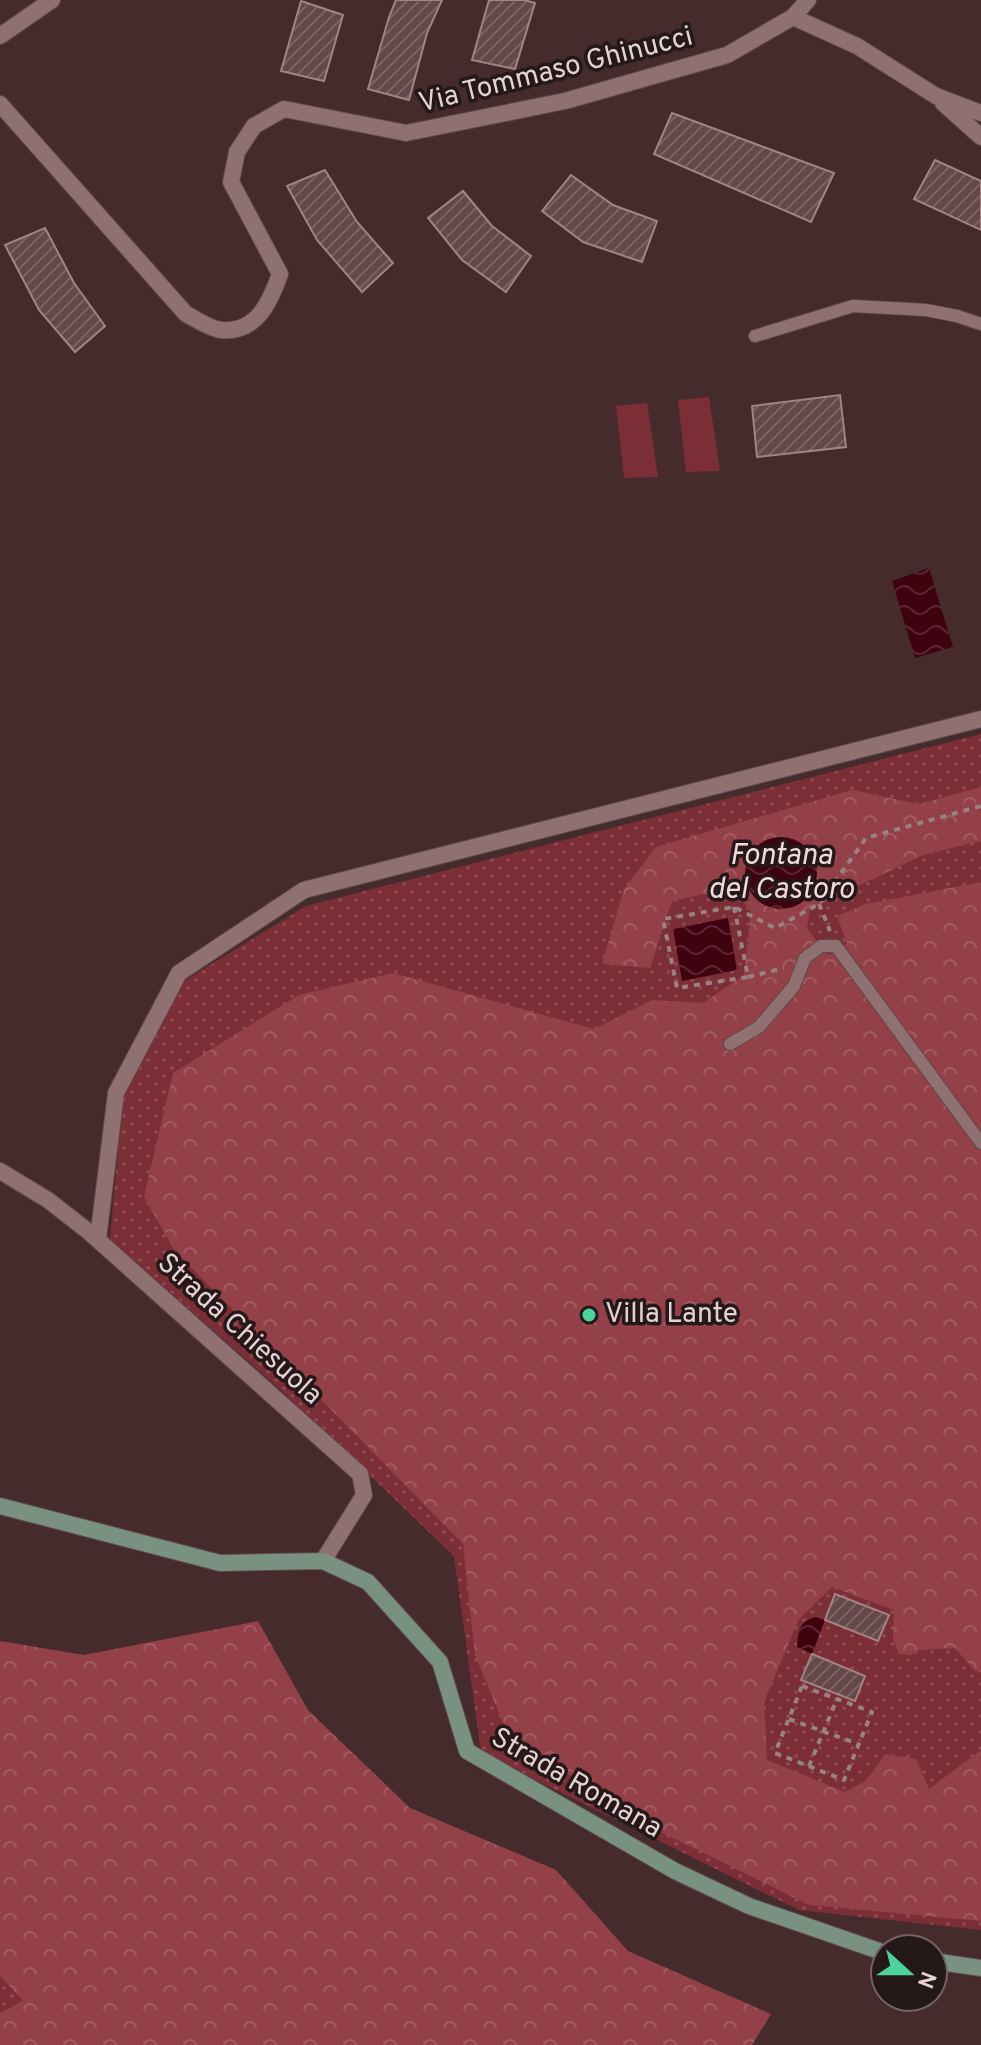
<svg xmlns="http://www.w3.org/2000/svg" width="981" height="2045" font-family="Overpass,sans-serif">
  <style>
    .grass { fill: url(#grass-dots) }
    .forest { fill: url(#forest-crowns) }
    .pitch { fill: #7c2e37 }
    .water { fill: url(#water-waves) }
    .building { fill: url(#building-hatch); stroke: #a38384; stroke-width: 2 }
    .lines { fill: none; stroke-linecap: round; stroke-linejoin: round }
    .lane-casing { stroke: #5f484a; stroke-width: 14 }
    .street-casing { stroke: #5f484a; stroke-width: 18 }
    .secondary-casing { stroke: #5f484a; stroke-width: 18 }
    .path { stroke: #988283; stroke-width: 4; stroke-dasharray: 6 6; stroke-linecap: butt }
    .lane { stroke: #907172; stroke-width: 12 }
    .street { stroke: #907172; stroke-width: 16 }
    .secondary { stroke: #789180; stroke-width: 16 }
    .poi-dot { fill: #4ad49c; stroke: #241818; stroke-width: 3 }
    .labels { text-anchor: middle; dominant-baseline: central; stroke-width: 7; stroke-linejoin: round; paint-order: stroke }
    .street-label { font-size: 28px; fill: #e4d2d3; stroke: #241818 }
    .poi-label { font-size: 28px; fill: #e4d2d3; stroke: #241818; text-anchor: start }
    .water-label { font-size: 30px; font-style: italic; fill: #f2d8d9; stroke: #241818 }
  </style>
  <defs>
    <pattern id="grass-dots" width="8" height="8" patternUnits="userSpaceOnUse" patternTransform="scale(2)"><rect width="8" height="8" fill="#7c2e37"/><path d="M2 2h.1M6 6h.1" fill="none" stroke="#8e4b53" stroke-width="1.8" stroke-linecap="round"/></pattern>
    <pattern id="forest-crowns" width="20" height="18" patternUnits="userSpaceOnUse" patternTransform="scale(2)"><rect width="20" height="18" fill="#934048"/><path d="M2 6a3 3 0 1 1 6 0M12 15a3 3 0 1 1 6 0" fill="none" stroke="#a25b62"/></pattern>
    <pattern id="water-waves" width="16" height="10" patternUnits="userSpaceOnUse" patternTransform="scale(2)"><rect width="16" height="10" fill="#3f020f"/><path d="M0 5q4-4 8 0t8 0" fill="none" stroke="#5b2631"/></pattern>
    <pattern id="building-hatch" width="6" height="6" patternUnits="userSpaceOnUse" patternTransform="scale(2)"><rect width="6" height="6" fill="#65494a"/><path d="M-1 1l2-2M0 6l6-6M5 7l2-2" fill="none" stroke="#7b6263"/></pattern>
  </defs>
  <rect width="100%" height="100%" fill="#462b2d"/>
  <!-- grass -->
  <g class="grass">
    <path d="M981 734V1930L799 1910 481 1753 454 1556 283 1392 110 1239 123 1094 184 981 306 906Z"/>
    <path d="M0 1976 24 2001 0 2013Z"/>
  </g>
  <!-- forest -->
  <g class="forest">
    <path d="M981 787V841L923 855 810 909 807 928 828 956 847 944 837 916 866 904 981 882V1673L974 1670 955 1648 919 1650 911 1655 899 1654 893 1640 894 1610 832 1587 799 1619 764 1702 767 1760 845 1792 866 1781 885 1754 916 1759 929 1789 981 1750V1921L809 1905 610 1807 503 1723 475 1655 463 1544 175 1251 144 1197 173 1073 299 995 393 973 594 1029 652 1000 703 1003 744 975 751 912 733 888 672 901 650 968 602 964 624 889 656 847 852 790 919 804Z"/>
    <path d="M258 1621 308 1710 410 1808 556 1870 628 1951 771 2014 752 2045H0V2013L23 2001 0 1976V1641L84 1655Z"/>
  </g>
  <!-- pitch -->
  <g class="pitch">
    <path d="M709 397 720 471 686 472 678 400Z"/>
    <path d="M647 403 658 477 624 478 616 406Z"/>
  </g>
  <!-- water -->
  <g class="water">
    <path d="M929 568 953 647 915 658 892 581Z"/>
    <circle cx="781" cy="873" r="36"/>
    <path d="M728 918 737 970 682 981 673 929Z"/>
    <path d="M816 1617 825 1620 812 1654 797 1647C798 1629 800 1621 816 1617Z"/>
  </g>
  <!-- building -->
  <g class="building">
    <path d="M396 0H442L427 33 409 100 368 89 389 17Z"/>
    <path d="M489 0H524L535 3 515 69 472 60Z"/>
    <path d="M301 1 343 15 324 81 281 71Z"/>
    <path d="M672 113 834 173 811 222 654 154Z"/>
    <path d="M935 160 981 181V230L914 199Z"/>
    <path d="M325 170 357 222 393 263 362 292 317 240 287 186Z"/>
    <path d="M571 175 613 205 657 221 642 262 583 242 542 211Z"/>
    <path d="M463 191 492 226 531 256 506 292 462 260 428 218Z"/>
    <path d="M45 228 74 283 105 326 75 352 39 310 5 245Z"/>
    <path d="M840 395 846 447 757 457 752 406Z"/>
    <path d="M835 1594 889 1615 878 1641 825 1620Z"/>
    <path d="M812 1654 865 1676 855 1701 801 1680Z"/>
  </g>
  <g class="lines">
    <defs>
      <g id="lane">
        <path d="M755 336 853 306 926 310 957 316 981 324"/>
        <path d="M730 1044 759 1027 794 986 805 958 821 946H836L981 1143"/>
      </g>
      <g id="street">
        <path d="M793 17 857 46 936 96 981 113"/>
        <path d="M0 36 52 0"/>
        <path d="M943 103 981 137"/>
        <path d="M0 104 186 314C196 319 210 329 221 330 257 333 270 302 280 274L231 182 237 152 254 126 284 109 406 133 565 101 727 55 793 17 808 0"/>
        <path d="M0 1171 48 1200 89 1232 360 1474 364 1495 323 1561"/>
        <path d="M98 1239 116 1093 179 973 304 890 981 719"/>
      </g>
      <g id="secondary">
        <path d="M0 1506 220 1563 323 1561 368 1582 440 1662 467 1751 675 1871 749 1906 885 1953"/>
        <path d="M933 1961 981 1968"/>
      </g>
    </defs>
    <!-- lane casing -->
    <use href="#lane" class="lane-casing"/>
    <!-- street casing -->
    <use href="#street" class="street-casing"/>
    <!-- secondary casing -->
    <use href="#secondary" class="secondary-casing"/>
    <!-- path -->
    <g class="path">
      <path d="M819 904 830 931"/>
      <path d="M734 907 748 977 677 988 663 919 734 907 775 928 819 904 866 838 981 806"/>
      <path d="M748 977 784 968"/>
      <path d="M802 1686 872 1712 844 1780 775 1753Z"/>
      <path d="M789 1719 858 1744"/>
      <path d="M809 1766 837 1699"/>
    </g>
    <!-- lane -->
    <use href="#lane" class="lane"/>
    <!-- street -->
    <use href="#street" class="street"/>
    <!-- secondary -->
    <use href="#secondary" class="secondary"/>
  </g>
  <!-- markers -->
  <circle class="poi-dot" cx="589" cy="1315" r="8"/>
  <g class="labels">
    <!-- street labels -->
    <g class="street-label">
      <text transform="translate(556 71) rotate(-14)">Via Tommaso Ghinucci</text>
      <text transform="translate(239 1330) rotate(42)">Strada Chiesuola</text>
      <text transform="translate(576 1784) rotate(30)">Strada Romana</text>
    </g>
    <!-- poi labels -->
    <g class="poi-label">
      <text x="605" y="1315">Villa Lante</text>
    </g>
    <!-- water labels -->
    <g class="water-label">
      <text x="781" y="856">Fontana<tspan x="781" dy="34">del Castoro</tspan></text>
    </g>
  </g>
  <!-- north arrow -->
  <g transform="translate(909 1973) rotate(111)"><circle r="38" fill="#241818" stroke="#716263" stroke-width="2"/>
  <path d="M0-6L14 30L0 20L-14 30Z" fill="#4ad49c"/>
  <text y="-12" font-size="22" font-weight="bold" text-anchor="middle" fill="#e4d2d3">N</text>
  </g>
</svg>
